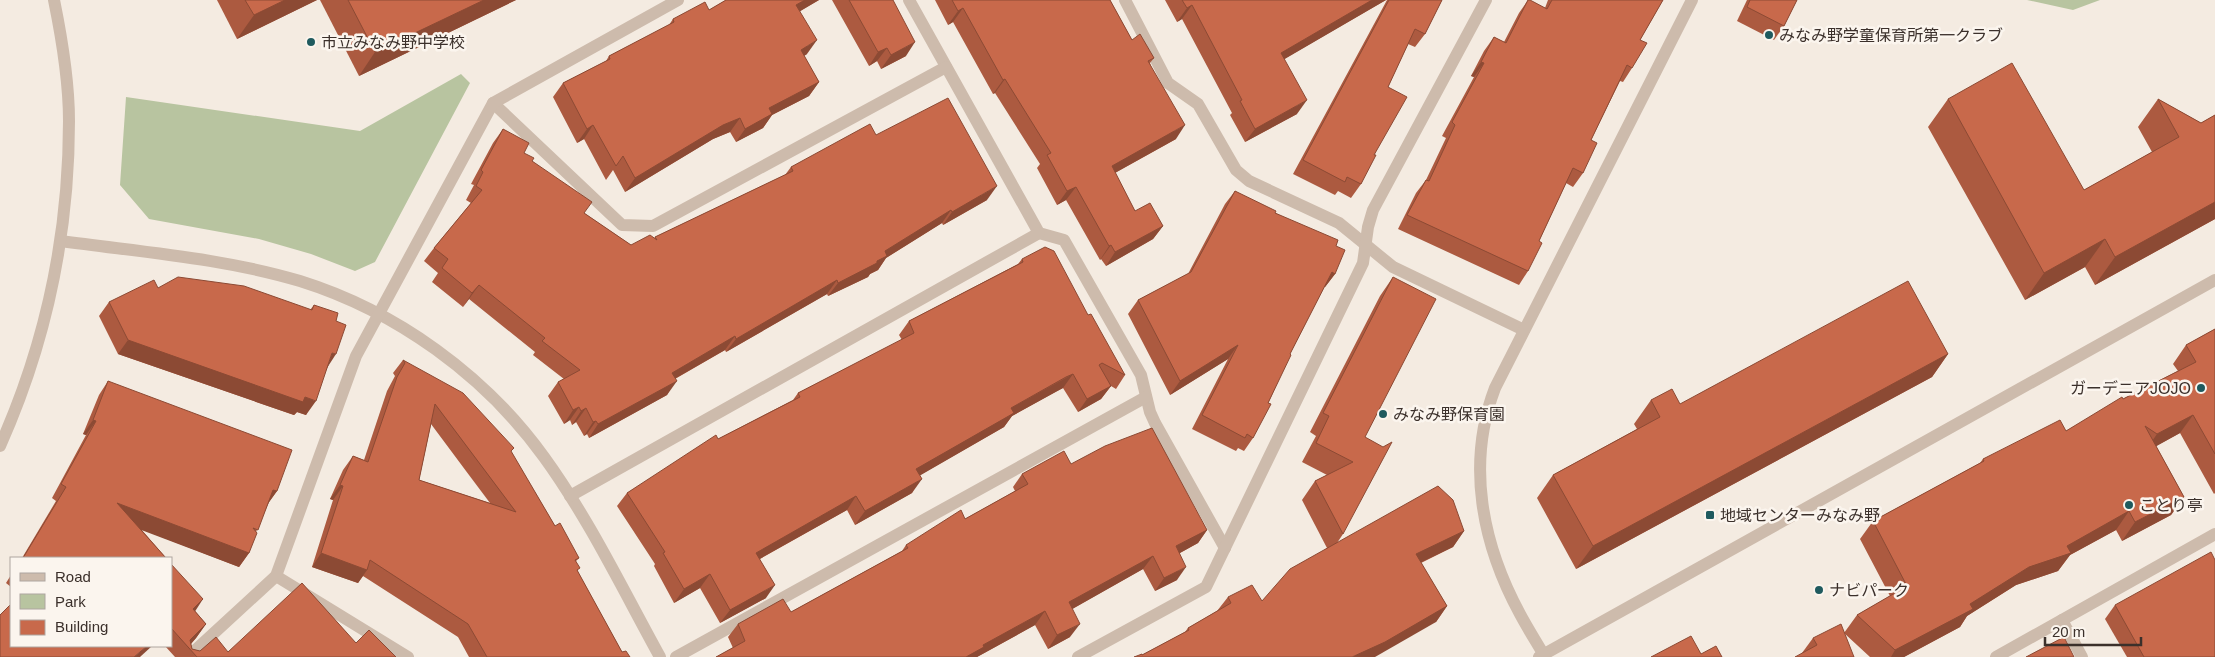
<svg xmlns="http://www.w3.org/2000/svg" width="2215" height="657" font-family="Helvetica,'Noto Sans JP',sans-serif">
  <style>
    .green { fill: #b8c4a0 }
    .lines { fill: none; stroke-linecap: round; stroke-linejoin: round }
    .minor { stroke: #cdbbac; stroke-width: 12 }
    .wall { fill: #ac5a40; fill-rule: evenodd }
    .shaded-wall { fill: #8c4a34 }
    .building { fill: #c8694b; stroke: #8c4a34; fill-rule: evenodd }
    .poi-dot { fill: #1f5a5e; stroke: #fbf5ee; stroke-width: 2 }
    .labels { text-anchor: middle; dominant-baseline: central; stroke-width: 5; stroke-linejoin: round; paint-order: stroke }
    .poi-label { font-size: 16px; fill: #3b302b; stroke: #fbf5ee; text-anchor: start }
  </style>
  <rect width="100%" height="100%" fill="#f4ebe1"/>
  <!-- green -->
  <g class="green">
    <path d="M2027 0H2100L2073 10Z"/>
    <path d="M461 74 470 83 375 262 355 271 311 254 259 239 149 219 120 185 126 97 360 131Z"/>
  </g>
  <g class="lines">
    <!-- minor -->
    <g class="minor">
      <path d="M909 0 1039 233 1064 240 1141 375 1150 412 1155 423 1225 548"/>
      <path d="M1125 0 1168 83 1198 104 1236 170 1249 181 1339 223 1393 267 1524 330"/>
      <path d="M493 103 622 225 653 226 946 67"/>
      <path d="M61 241C140 252 223 258 300 281 396 311 485 375 544 457 589 519 623 590 660 657"/>
      <path d="M0 446C46 343 69 234 69 121 69 81 62 39 54 0"/>
      <path d="M570 496 1039 233"/>
      <path d="M276 576 408 657"/>
      <path d="M2062 620 2082 657"/>
      <path d="M188 657 276 576 356 356 493 103 678 0"/>
      <path d="M676 657 1146 397"/>
      <path d="M1078 657 1206 587 1363 263 1368 227 1373 210 1486 0"/>
      <path d="M1539 657 2215 280"/>
      <path d="M1545 657C1537 643 1528 629 1520 614 1482 544 1466 464 1495 388L1692 0"/>
      <path d="M1996 657 2215 534"/>
    </g>
  </g>
  <!-- wall -->
  <g class="wall">
    <path d="M217 0H317L237 39Z"/>
    <path d="M320 0H516L359 76Z"/>
    <path d="M726 0H819L800 11 807 54 804 56 819 82 809 96 772 115 763 128 736 142 730 132 713 139 625 192 613 170 606 180 584 139 577 143 553 97 563 83 606 61 609 56 669 25 673 19 709 10Z"/>
    <path d="M832 0H893L906 56 881 69 877 61 869 66Z"/>
    <path d="M935 0H1110L1132 40 1154 58 1150 63 1176 139 1115 173 1135 211 1163 226 1153 239 1106 266 1101 259 1100 260 1066 200 1057 205 1037 168 1040 164 995 93 993 94 953 22 948 25Z"/>
    <path d="M1165 0H1386L1284 59 1297 114 1245 142 1230 115 1232 113 1182 19 1177 22Z"/>
    <path d="M1387 0H1442L1425 34 1415 47 1408 44 1388 87 1374 155 1361 184 1351 198 1338 191 1335 195 1293 174Z"/>
    <path d="M1528 0 1545 8 1548 0H1663L1640 40 1632 68 1623 82 1620 81 1591 140 1583 173 1573 187 1566 183 1539 241 1528 271 1519 285 1398 229 1416 193 1426 180 1446 138 1442 136 1474 77 1471 76 1484 51 1494 37 1504 42 1519 13Z"/>
    <path d="M1747 0H1797L1784 26 1774 40 1737 21Z"/>
    <path d="M1948 99 2084 190 2152 152 2138 127 2158 99 2201 123 2215 115V219L2095 285 2085 267 2025 300 1928 127Z"/>
    <path d="M503 129 524 153 584 213 631 245 654 239 655 237 785 175 791 167 876 135 987 200 943 225 942 223 886 258 878 270 870 274 868 277 828 296 827 294 726 352 725 350 675 379 667 395 589 438 587 434 584 436 576 422 572 425 570 420 564 424 548 396 558 382 564 379 533 355 535 352 469 299 463 307 432 282 438 273 424 261 434 248 471 203 466 200 474 185 471 184 493 143Z"/>
    <path d="M1235 191 1336 246 1335 274 1325 287H1324L1290 354 1253 438 1244 451 1238 448 1236 451 1192 429 1228 359 1170 395 1128 314 1138 300 1188 274 1225 204Z"/>
    <path d="M1022 259 1088 315 1125 375 1116 389 1111 386 1101 399 1078 412 1063 388 1057 391 1012 416 1004 427 920 475 912 493 855 525 847 510 760 559 766 598 720 623 700 588 674 603 654 566 655 564 617 506 627 493 718 439 793 400 798 393 902 340 899 335 909 321 1018 264Z"/>
    <path d="M1393 277 1365 437 1343 534 1337 543 1464 531 1453 547 1421 563 1447 606 1436 622 1142 655 1185 632 1188 628 1217 611 1228 597 1262 601 1327 548 1302 500 1315 481 1327 475 1302 462 1316 436 1310 432 1380 296Z"/>
    <path d="M158 288 310 310 314 305 336 321 328 366 306 415 297 412 294 415 118 354 99 316 109 302Z"/>
    <path d="M2215 329V493L2214 494 2180 433 2156 446 2184 497 2171 515 2122 541 2116 530 2070 555 2058 571 2016 585 1967 616 1960 627 1904 657H1870L1844 633 1857 615 1890 596 1860 539 1873 521 1980 463 1983 459 2066 431 2123 399 2178 371 2173 364 2186 345Z"/>
    <path d="M1948 354 1932 377 1576 569 1537 498 1553 475 1637 429 1634 424 1651 400 1680 404Z"/>
    <path d="M403 360 511 452 555 526 579 558 576 561 578 572 622 652 630 657H469L458 637 363 576 358 583 312 567 333 500 330 499 343 470 353 456 364 460 387 391 395 376 393 373ZM431 424 466 471 490 503 419 480Z"/>
    <path d="M108 381 277 491 269 502 256 532 249 553 239 567 141 529 166 558H22L56 501 52 498 86 435 83 434 99 395Z"/>
    <path d="M1071 464 1207 530 1198 543 1180 553 1177 580 1155 591 1143 569 1072 609 1070 637 1048 649 1035 625 977 657H716L733 648 728 637 738 624 791 612 902 551 906 545 965 519 1015 491 1013 487 1022 474Z"/>
    <path d="M171 564 195 611 206 624 196 638 191 644 192 649 200 651 228 652 356 643 396 657H175L165 646H171Z"/>
    <path d="M11 575V587L6 583Z"/>
    <path d="M2115 605 2215 657H2127L2105 619Z"/>
    <path d="M1813 638 1854 657 1802 653Z"/>
  </g>
  <!-- shaded-wall -->
  <g class="shaded-wall">
    <path d="M285 0H317L237 39 254 15Z"/>
    <path d="M484 0H516L359 76 375 52Z"/>
    <path d="M805 0H819L787 19 796 5Z"/>
    <path d="M1372 0H1386L1271 67 1281 53Z"/>
    <path d="M1192 5 1182 19 1177 22 1187 8Z"/>
    <path d="M963 8 953 22 948 25 958 11Z"/>
    <path d="M817 40 807 54 792 63 801 50Z"/>
    <path d="M915 42 906 56 881 69 891 55Z"/>
    <path d="M887 48 877 61 869 66 878 52Z"/>
    <path d="M1481 62 1484 63 1474 77 1471 76Z"/>
    <path d="M1005 79 995 93 993 94 1003 80Z"/>
    <path d="M819 82 809 96 772 115 763 128 736 142 745 129 769 108Z"/>
    <path d="M1307 100 1297 114 1245 142 1255 129Z"/>
    <path d="M740 118 730 132 713 139 625 192 635 178 723 125Z"/>
    <path d="M593 125 584 139 577 143 587 129Z"/>
    <path d="M1185 125 1176 139 1102 180 1112 166Z"/>
    <path d="M997 186 987 200 943 225 952 212Z"/>
    <path d="M1076 187 1066 200 1057 205 1067 191Z"/>
    <path d="M2215 202V219L2095 285 2115 257Z"/>
    <path d="M951 210 942 223 886 258 878 270 870 274 868 277 828 296 838 283 885 251Z"/>
    <path d="M1163 226 1153 239 1106 266 1115 252Z"/>
    <path d="M2105 239 2085 267 2025 300 2044 273Z"/>
    <path d="M1111 245 1101 259 1100 260 1109 246Z"/>
    <path d="M1332 272 1335 274 1325 287 1322 286Z"/>
    <path d="M837 280 827 294 726 352 736 339Z"/>
    <path d="M479 285 469 299 463 307 472 293Z"/>
    <path d="M735 336 725 350 662 386 672 373Z"/>
    <path d="M128 340 316 401 306 415 297 412 294 415 118 354Z"/>
    <path d="M1238 345 1228 359 1170 395 1180 381Z"/>
    <path d="M332 353 336 354 327 368Z"/>
    <path d="M1948 354 1932 377 1576 569 1593 546Z"/>
    <path d="M1073 374 1063 388 1012 416 1004 427 907 483 916 469 1011 408Z"/>
    <path d="M677 381 667 395 589 438 598 424Z"/>
    <path d="M1111 386 1101 399 1078 412 1087 399Z"/>
    <path d="M579 407 570 420 564 424 573 410Z"/>
    <path d="M586 408 576 422 572 425 581 411Z"/>
    <path d="M2193 415 2180 433 2144 453 2157 434Z"/>
    <path d="M93 420 96 421 86 435 83 434Z"/>
    <path d="M596 421 587 434 584 436 593 422Z"/>
    <path d="M922 479 912 493 855 525 865 511Z"/>
    <path d="M340 485 343 486 333 500 330 499Z"/>
    <path d="M273 490 277 491 267 505Z"/>
    <path d="M856 496 847 510 747 566 756 553Z"/>
    <path d="M2184 497 2171 515 2122 541 2135 522Z"/>
    <path d="M117 503 249 553 239 567 107 517Z"/>
    <path d="M2129 511 2116 530 2070 555 2058 571 2016 585 1967 616 1960 627 1904 657H1891L1895 650 2029 567Z"/>
    <path d="M1207 530 1198 543 1167 560 1176 546Z"/>
    <path d="M1464 531 1453 547 1405 570 1416 554Z"/>
    <path d="M321 553 367 570 358 583 312 567Z"/>
    <path d="M1153 556 1143 569 1060 616 1069 602Z"/>
    <path d="M1186 567 1177 580 1155 591 1164 578Z"/>
    <path d="M710 574 700 588 674 603 684 589Z"/>
    <path d="M775 585 766 598 720 623 730 610Z"/>
    <path d="M203 599 194 613 193 609Z"/>
    <path d="M1447 606 1436 622 1375 657H1352Z"/>
    <path d="M1045 611 1035 625 977 657H966L983 645Z"/>
    <path d="M206 624 196 638 188 647 190 640Z"/>
    <path d="M1080 624 1070 637 1048 649 1057 635Z"/>
    <path d="M147 646H152L140 657H134Z"/>
  </g>
  <!-- building -->
  <g class="building">
    <path d="M245 0H285L254 15Z"/>
    <path d="M348 0H484L375 52Z"/>
    <path d="M726 0H805L796 5 817 40 801 50 819 82 769 108 772 114 745 129 740 118 723 125 635 178 623 156 616 166 593 125 587 129 563 83 610 59 609 56 674 22 673 19 705 2 709 10Z"/>
    <path d="M849 0H893L915 42 891 55 887 48 878 52Z"/>
    <path d="M952 0H1110L1132 40 1140 34 1154 58 1148 61 1185 125 1112 166 1135 211 1150 203 1163 226 1115 252 1111 245 1109 246 1076 187 1067 191 1047 155 1051 153 1005 79 1003 80 963 8 958 11Z"/>
    <path d="M1182 0H1372L1281 53 1307 100 1255 129 1240 101 1242 100 1192 5 1187 8Z"/>
    <path d="M1389 0H1442L1425 34 1415 29 1388 87 1407 97 1374 155H1376L1361 184 1347 177 1345 182 1303 160Z"/>
    <path d="M1528 0H1530L1547 9 1552 0H1663L1640 40 1647 43 1632 68 1627 65 1591 140 1597 143 1583 173 1573 168 1539 241 1542 243 1528 271 1407 215 1426 180 1429 181 1455 125 1452 122 1484 63 1481 62 1494 37 1506 43Z"/>
    <path d="M1750 0H1797L1784 26 1747 7Z"/>
    <path d="M2012 63 2084 190 2179 137 2158 99 2201 123 2215 115V202L2115 257 2105 239 2044 273 1948 99Z"/>
    <path d="M948 98 997 186 952 212 951 210 885 251 887 256 877 261V263L838 283 837 280 736 339 735 336 672 373 677 381 598 424 596 421 593 422 586 408 581 411 579 407 573 410 558 382 580 370 542 341 545 338 479 285 472 293 442 268 448 259 434 248 482 190 476 186 483 172 481 170 503 129 529 143 524 153 534 158 532 161 592 202 584 213 631 245 650 235 657 240 655 237 793 171 791 167 870 124 876 135Z"/>
    <path d="M1235 191 1276 211 1275 213 1338 240 1336 246 1345 250 1335 274 1332 272 1290 354 1291 355 1268 403 1271 404 1253 438 1247 434 1245 438 1202 415 1238 345 1180 381 1138 300 1191 272Z"/>
    <path d="M1045 247 1054 251 1088 315 1091 314 1125 375 1102 363 1099 365 1111 386 1087 399 1073 374 1066 377 1011 408 1014 413 916 469 922 479 865 511 856 496 756 553 775 585 730 610 710 574 684 589 663 553 665 552 627 493 716 435 718 439 800 397 798 393 914 333 909 321 1023 262 1022 259Z"/>
    <path d="M178 277 244 286 312 310 314 305 338 313 336 321 346 325 336 354 332 353 316 401 305 397 303 402 128 340 109 302 154 280 158 288Z"/>
    <path d="M1393 277 1436 299 1365 437 1383 447 1392 442 1343 534 1315 481 1353 462 1316 443 1329 416 1323 413Z"/>
    <path d="M1908 281 1948 354 1593 546 1553 475 1660 417 1651 400 1672 389 1680 404Z"/>
    <path d="M2215 329V454L2193 415 2157 434 2145 426 2184 497 2135 522 2129 511 2067 546 2071 553 2029 567 1970 604 1973 609 1895 650 1857 615 1907 586 1873 521 1984 461 1983 459 2060 420 2066 431 2122 397 2123 399 2196 362 2186 345Z"/>
    <path d="M403 360 463 393 514 448 511 451 555 526 560 523 579 558 575 560 580 568 577 570 622 652 626 651 630 657H487L468 624 370 560 367 570 321 553 343 486 340 485 353 456 368 462 397 377 405 363ZM435 404 516 512 419 480Z"/>
    <path d="M108 381 292 450 277 491 273 490 258 530 253 528 257 533 249 553 117 503 166 558H23L66 487 61 484 96 421 93 420Z"/>
    <path d="M1152 428 1207 530 1176 546 1186 567 1164 578 1153 556 1069 602 1080 624 1057 635 1045 611 983 645 984 647 966 657H716L745 641 738 624 783 599 791 612 908 548 906 545 961 510 965 519 1028 484 1022 474 1064 451 1071 464 1105 446Z"/>
    <path d="M1438 486 1453 500 1464 531 1416 554 1447 606 1385 642 1352 657H1134L1142 654V655L1189 630 1188 628 1231 603 1228 597 1252 585 1262 601 1290 569Z"/>
    <path d="M2211 552 2215 560V657H2144L2115 605Z"/>
    <path d="M171 564 203 599 193 609 206 624 190 640 192 649 200 651 216 637 228 652 302 583 356 643 369 630 396 657H197L171 628Z"/>
    <path d="M11 604V646H147L134 657H0V615Z"/>
    <path d="M1841 624 1854 657H1795L1817 645 1813 638Z"/>
    <path d="M1691 636 1701 654 1716 646 1722 657H1651Z"/>
    <path d="M2064 637 2074 657H2026Z"/>
  </g>
  <!-- markers -->
  <g class="poi-dot">
    <circle cx="1769" cy="35" r="5"/>
    <circle cx="311" cy="42" r="5"/>
    <circle cx="2201" cy="388" r="5"/>
    <circle cx="1383" cy="414" r="5"/>
    <circle cx="2129" cy="505" r="5"/>
    <rect x="1705" y="510" width="10" height="10" rx="2.5"/>
    <circle cx="1819" cy="590" r="5"/>
  </g>
  <g class="labels">
    <!-- poi labels -->
    <g class="poi-label">
      <text x="1779" y="35">みなみ野学童保育所第一クラブ</text>
      <text x="321" y="42">市立みなみ野中学校</text>
      <text x="2191" y="388" text-anchor="end">ガーデニアJOJO</text>
      <text x="1393" y="414">みなみ野保育園</text>
      <text x="2139" y="505">ことり亭</text>
      <text x="1720" y="515">地域センターみなみ野</text>
      <text x="1829" y="590">ナビパーク</text>
    </g>
  </g>
  <!-- legend -->
  <rect x="10" y="557" width="162" height="90" fill="#fbf5ee" stroke="#aea6a0"/>
  <rect x="20" y="573" width="25" height="8" fill="#cdbbac" stroke="#aea6a0"/>
  <text x="55" y="582" font-size="15" fill="#3b302b">Road</text>
  <rect x="20" y="594" width="25" height="15" fill="#b8c4a0" stroke="#aea6a0"/>
  <text x="55" y="607" font-size="15" fill="#3b302b">Park</text>
  <rect x="20" y="620" width="25" height="15" fill="#c8694b" stroke="#aea6a0"/>
  <text x="55" y="632" font-size="15" fill="#3b302b">Building</text>
  <!-- scale -->
  <path d="M2045 637v8h96v-8" fill="none" stroke="#3b302b" stroke-width="2.5"/>
  <text x="2052" y="637" font-size="15" fill="#3b302b" stroke="#fbf5ee" stroke-width="4" paint-order="stroke">20 m</text>
</svg>
